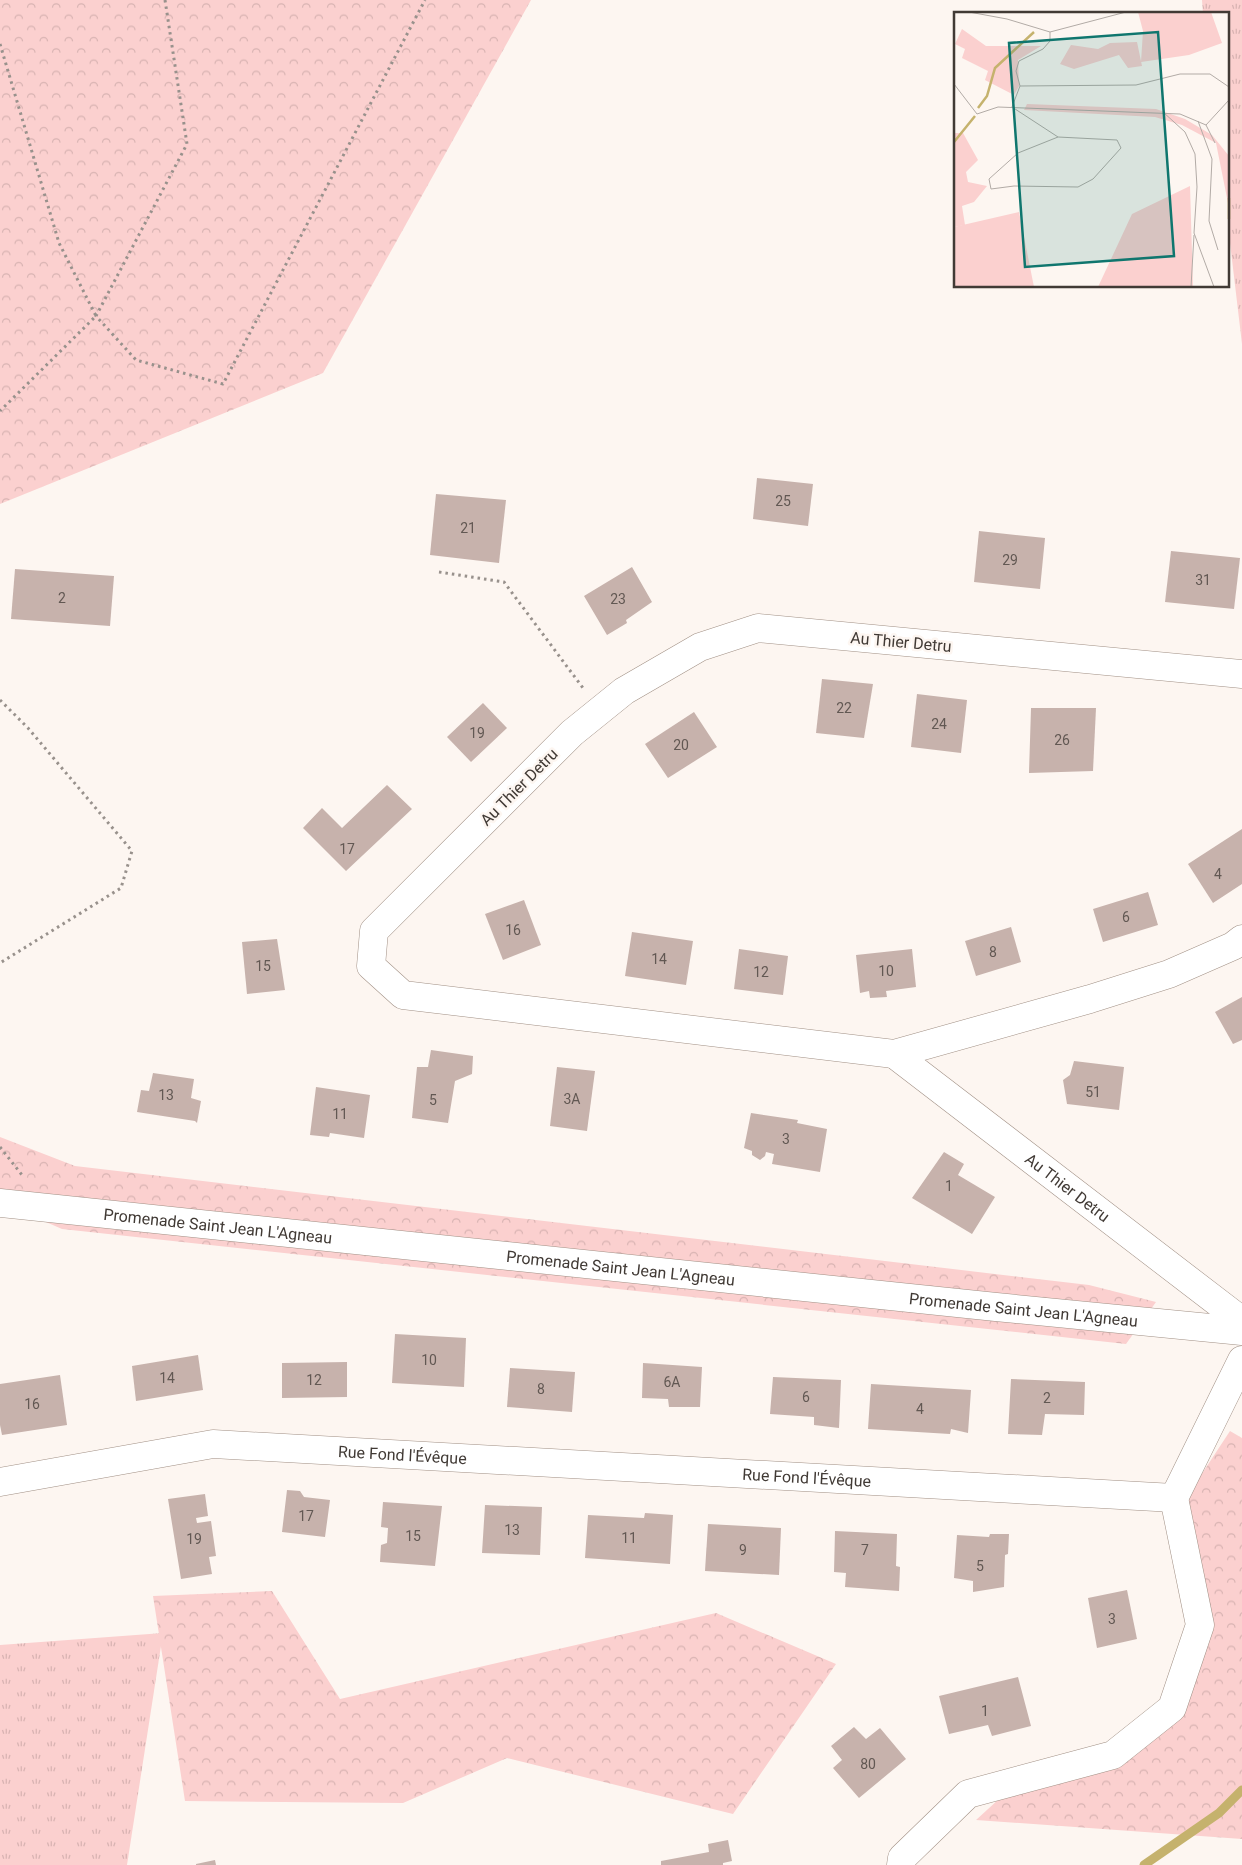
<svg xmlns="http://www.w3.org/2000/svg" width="1242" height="1865" font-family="Roboto,sans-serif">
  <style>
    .grass { fill: url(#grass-tufts) }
    .forest { fill: url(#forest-crowns) }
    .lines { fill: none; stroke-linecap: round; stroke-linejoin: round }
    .stream { stroke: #c5b26d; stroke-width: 9 }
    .building { fill: #c7b2ac }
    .minor-casing { stroke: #a19085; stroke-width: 29 }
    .path { stroke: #98918c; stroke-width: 3; stroke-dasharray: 2.5 4; stroke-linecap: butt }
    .minor { stroke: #fff; stroke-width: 28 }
    .labels { text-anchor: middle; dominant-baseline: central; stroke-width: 5; stroke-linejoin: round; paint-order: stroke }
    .number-label { font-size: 14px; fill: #625853 }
    .street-label { font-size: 16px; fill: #413a35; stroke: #fdf6f1 }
    .inset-river { fill: none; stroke: #c5b26d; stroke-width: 2.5 }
    .inset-road { fill: none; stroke: #b2aba6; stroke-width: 1 }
    .view { fill: #0f766e; fill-opacity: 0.15; stroke: #0f766e; stroke-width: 2.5 }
    .inset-edge { fill: none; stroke: #413a35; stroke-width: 2.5 }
  </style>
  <defs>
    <pattern id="grass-tufts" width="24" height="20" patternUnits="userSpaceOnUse" patternTransform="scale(1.25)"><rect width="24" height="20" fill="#fbd0cf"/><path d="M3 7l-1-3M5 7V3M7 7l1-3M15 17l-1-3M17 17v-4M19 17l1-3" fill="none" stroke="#d8b3b2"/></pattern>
    <pattern id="forest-crowns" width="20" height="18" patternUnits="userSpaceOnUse" patternTransform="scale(1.25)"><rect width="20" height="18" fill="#fbd0cf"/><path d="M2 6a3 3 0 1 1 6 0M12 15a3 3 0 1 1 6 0" fill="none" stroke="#d8b3b2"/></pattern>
  </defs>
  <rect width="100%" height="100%" fill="#fdf6f1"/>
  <!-- grass -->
  <g class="grass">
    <path d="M1202 0H1242V344L1228 226V14H1203Z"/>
    <path d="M163 1633 127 1865H0V1645Z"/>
  </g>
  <!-- forest -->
  <g class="forest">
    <path d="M0 0H531L323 373 0 504Z"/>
    <path d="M0 1137 75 1166 1089 1285 1156 1302 1126 1344 62 1229 0 1202Z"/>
    <path d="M1230 1431 1242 1438V1839L976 1820 999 1799 1121 1763 1208 1623 1186 1498Z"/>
    <path d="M272 1591 340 1699 716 1613 836 1664 733 1814 507 1758 403 1803 185 1801 153 1596Z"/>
  </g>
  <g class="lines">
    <!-- stream -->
    <path class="stream" d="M1144 1865 1219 1813 1242 1790"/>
  </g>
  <!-- building -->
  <g class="building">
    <path d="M757 478 813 484 808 526 753 519Z"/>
    <path d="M436 494 506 500 499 563 430 555Z"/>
    <path d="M979 531 1045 538 1040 589 974 582Z"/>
    <path d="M1171 551 1240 558 1234 609 1165 602Z"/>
    <path d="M632 567 652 602 626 620 627 623 607 635 584 596Z"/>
    <path d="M15 569 114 576 110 626 11 619Z"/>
    <path d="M822 679 873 684 864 738 816 733Z"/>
    <path d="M917 694 967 700 961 753 911 747Z"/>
    <path d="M483 703 507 728 471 762 447 737Z"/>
    <path d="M1031 708H1096L1093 771 1029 773Z"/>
    <path d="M694 712 717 747 668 778 645 744Z"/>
    <path d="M387 785 412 809 346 871 303 828 322 808 342 828Z"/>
    <path d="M1242 829V884L1213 903 1188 864Z"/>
    <path d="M1148 892 1158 925 1103 942 1093 909Z"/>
    <path d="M524 900 541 945 503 960 485 914Z"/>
    <path d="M1011 927 1021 962 976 976 965 941Z"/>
    <path d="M632 932 693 941 686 985 625 976Z"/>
    <path d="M277 939 285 990 247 994 242 942Z"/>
    <path d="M739 949 788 956 783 995 734 989Z"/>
    <path d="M912 949 916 987 886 991 887 997 870 998 869 991 860 993 856 955Z"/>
    <path d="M1242 997V1040L1233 1044 1215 1012Z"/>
    <path d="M431 1050 473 1056 472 1074 455 1081 448 1123 412 1118 417 1067H428Z"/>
    <path d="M1074 1061 1124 1067 1119 1110 1067 1104 1063 1080 1070 1075Z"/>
    <path d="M557 1067 595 1071 587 1131 550 1126Z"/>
    <path d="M153 1073 194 1079 191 1098 201 1101 197 1123 195 1121 137 1112 141 1090 149 1091Z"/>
    <path d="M316 1087 370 1095 364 1138 330 1133 329 1137 310 1135Z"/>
    <path d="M751 1113 798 1120 797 1123 827 1129 820 1172 772 1164 774 1154 766 1152 765 1156 760 1160 752 1155V1151L744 1148Z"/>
    <path d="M944 1152 964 1164 958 1175 995 1197 972 1234 912 1198Z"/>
    <path d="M395 1334 466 1338 464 1387 392 1383Z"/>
    <path d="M198 1355 203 1390 136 1401 132 1366Z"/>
    <path d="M347 1362V1397L282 1398V1363Z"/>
    <path d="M643 1363 702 1367 700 1407H669L668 1399 642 1398Z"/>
    <path d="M510 1368 575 1372 572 1412 507 1407Z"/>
    <path d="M60 1375 67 1425 2 1435 0 1425V1384Z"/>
    <path d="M773 1377 841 1380 839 1428 814 1425V1417L770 1414Z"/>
    <path d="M1011 1379 1085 1382 1084 1415 1045 1414 1042 1435 1008 1434Z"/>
    <path d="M871 1384 971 1390 968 1433 951 1429 950 1434 868 1429Z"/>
    <path d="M287 1490 300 1491 304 1497 330 1500 325 1537 282 1532Z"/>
    <path d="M205 1494 208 1516 196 1518 197 1523 211 1521 216 1556 209 1557 212 1574 181 1579 168 1499Z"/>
    <path d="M383 1502 442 1506 435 1566 380 1562 381 1545 387 1543 388 1528 381 1527Z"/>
    <path d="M485 1505 542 1507 540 1555 482 1553Z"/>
    <path d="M645 1513 673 1515 670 1564 585 1558 588 1515 644 1518Z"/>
    <path d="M708 1524 781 1528 779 1575 705 1571Z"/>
    <path d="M835 1531 897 1534 896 1566 900 1567 899 1591 845 1587 846 1573 834 1572Z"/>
    <path d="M990 1534H1009L1008 1554 1005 1555 1004 1587 973 1592V1581L954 1578 957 1535 989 1537Z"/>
    <path d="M1127 1590 1137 1639 1097 1648 1088 1598Z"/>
    <path d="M1018 1677 1031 1726 992 1736 988 1725 949 1734 939 1696Z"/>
    <path d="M854 1727 866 1739 880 1728 906 1759 859 1798 833 1768 842 1760 831 1746Z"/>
    <path d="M728 1840 732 1861 723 1863V1865H661V1861L709 1852 708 1844Z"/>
    <path d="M215 1860 216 1865H196V1864Z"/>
  </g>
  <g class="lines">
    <defs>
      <g id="minor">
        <path d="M1242 674 758 628 700 647 624 691 572 733 374 931 371 966 403 995 894 1054 1090 999 1169 974 1233 946 1242 939"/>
        <path id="s1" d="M894 1054 1242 1321"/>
        <path id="s2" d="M0 1203 996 1307 1242 1331"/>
        <path id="s3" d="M0 1482 213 1444 1174 1498"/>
        <path d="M1174 1498 1242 1360"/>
        <path d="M901 1865 902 1858 968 1794 1113 1755 1172 1708 1200 1625 1174 1498"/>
      </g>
    </defs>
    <!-- minor casing -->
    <use href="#minor" class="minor-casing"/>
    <!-- path -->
    <g class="path">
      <path d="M165 0 187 144 96 316 136 360 223 384 425 0"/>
      <path d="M0 44 59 243 96 316 0 411"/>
      <path d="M439 572 504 582 583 688"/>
      <path d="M0 700 28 728 132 851 121 888 0 963"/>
      <path d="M0 1147 22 1175"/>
    </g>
    <!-- minor -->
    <use href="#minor" class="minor"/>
  </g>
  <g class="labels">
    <!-- number labels -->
    <g class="number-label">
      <text x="783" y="501">25</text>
      <text x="468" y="528">21</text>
      <text x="1010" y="560">29</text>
      <text x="1203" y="580">31</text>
      <text x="62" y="598">2</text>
      <text x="618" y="599">23</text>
      <text x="844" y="708">22</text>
      <text x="939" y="724">24</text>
      <text x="477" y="733">19</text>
      <text x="1062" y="740">26</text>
      <text x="681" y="745">20</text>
      <text x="347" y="849">17</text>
      <text x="1218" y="874">4</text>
      <text x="1126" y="917">6</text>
      <text x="513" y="930">16</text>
      <text x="993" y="952">8</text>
      <text x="659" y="959">14</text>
      <text x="263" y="966">15</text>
      <text x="886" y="971">10</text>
      <text x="761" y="972">12</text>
      <text x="1093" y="1092">51</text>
      <text x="166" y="1095">13</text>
      <text x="572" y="1099">3A</text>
      <text x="433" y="1100">5</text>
      <text x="340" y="1114">11</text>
      <text x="786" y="1139">3</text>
      <text x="949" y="1186">1</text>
      <text x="429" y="1360">10</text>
      <text x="167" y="1378">14</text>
      <text x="314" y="1380">12</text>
      <text x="672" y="1382">6A</text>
      <text x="541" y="1389">8</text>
      <text x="806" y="1397">6</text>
      <text x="1047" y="1398">2</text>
      <text x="32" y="1404">16</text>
      <text x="920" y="1409">4</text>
      <text x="306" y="1516">17</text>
      <text x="512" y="1530">13</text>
      <text x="413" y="1536">15</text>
      <text x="629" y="1538">11</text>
      <text x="194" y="1539">19</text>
      <text x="743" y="1550">9</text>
      <text x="865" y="1550">7</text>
      <text x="980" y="1566">5</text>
      <text x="1112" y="1619">3</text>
      <text x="985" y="1711">1</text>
      <text x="868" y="1764">80</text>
    </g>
    <!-- street labels -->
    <g class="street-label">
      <text transform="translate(901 642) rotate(5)">Au Thier Detru</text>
      <text transform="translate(519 787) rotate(-45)">Au Thier Detru</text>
      <text stroke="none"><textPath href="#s1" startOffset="219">Au Thier Detru</textPath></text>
      <text stroke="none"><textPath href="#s2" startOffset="219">Promenade Saint Jean L'Agneau</textPath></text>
      <text stroke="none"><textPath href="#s2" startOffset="624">Promenade Saint Jean L'Agneau</textPath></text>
      <text stroke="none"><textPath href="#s2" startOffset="1029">Promenade Saint Jean L'Agneau</textPath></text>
      <text stroke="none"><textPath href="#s3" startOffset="406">Rue Fond l'Évêque</textPath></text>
      <text stroke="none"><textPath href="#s3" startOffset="811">Rue Fond l'Évêque</textPath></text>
    </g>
  </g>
  <!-- overview -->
  <g transform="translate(954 12)">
    <rect width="275" height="275" fill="#fdf6f1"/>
    <path d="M184 0H257L268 31 235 43 187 50 189 19ZM65 200 80 275H0V215Z" fill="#fbd0cf"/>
    <path d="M8 17 32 34H87L64 48 65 74 60 83 31 68 34 59 8 46 11 37 1 32ZM183 30 188 54 174 56 165 43 120 57 106 52 117 33 144 37 156 31ZM73 92 202 97 231 107 258 123 275 144V196L262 131 228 113 201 105 70 98ZM0 121H9L24 148 12 160 14 170 33 174 20 190 8 194 11 213 0 215ZM236 174 239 275H144L178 202Z" fill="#fbd0cf"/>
    <path class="inset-river" d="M24 96 33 84 41 56 80 20M0 130 21 104M275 186V207"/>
    <path class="inset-road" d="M15 0 53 7 96 20 172 0M0 72 23 102 44 95 226 102 252 113 261 131M66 74 182 73 226 62H256L275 75M66 74 62 59 65 49 89 37 96 29V20M58 95 104 125 64 141 35 167 37 177 60 174 124 175 139 167 167 136 163 128 104 125M58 95 66 74M209 100 231 120 241 142 243 175 240 221 260 275M244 109 258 147 255 209 264 238M252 113 275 88M237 275 240 223"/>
    <path class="view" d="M204 20 220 244 71 255 55 31Z"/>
    <rect width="275" height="275" class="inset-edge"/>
  </g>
</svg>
